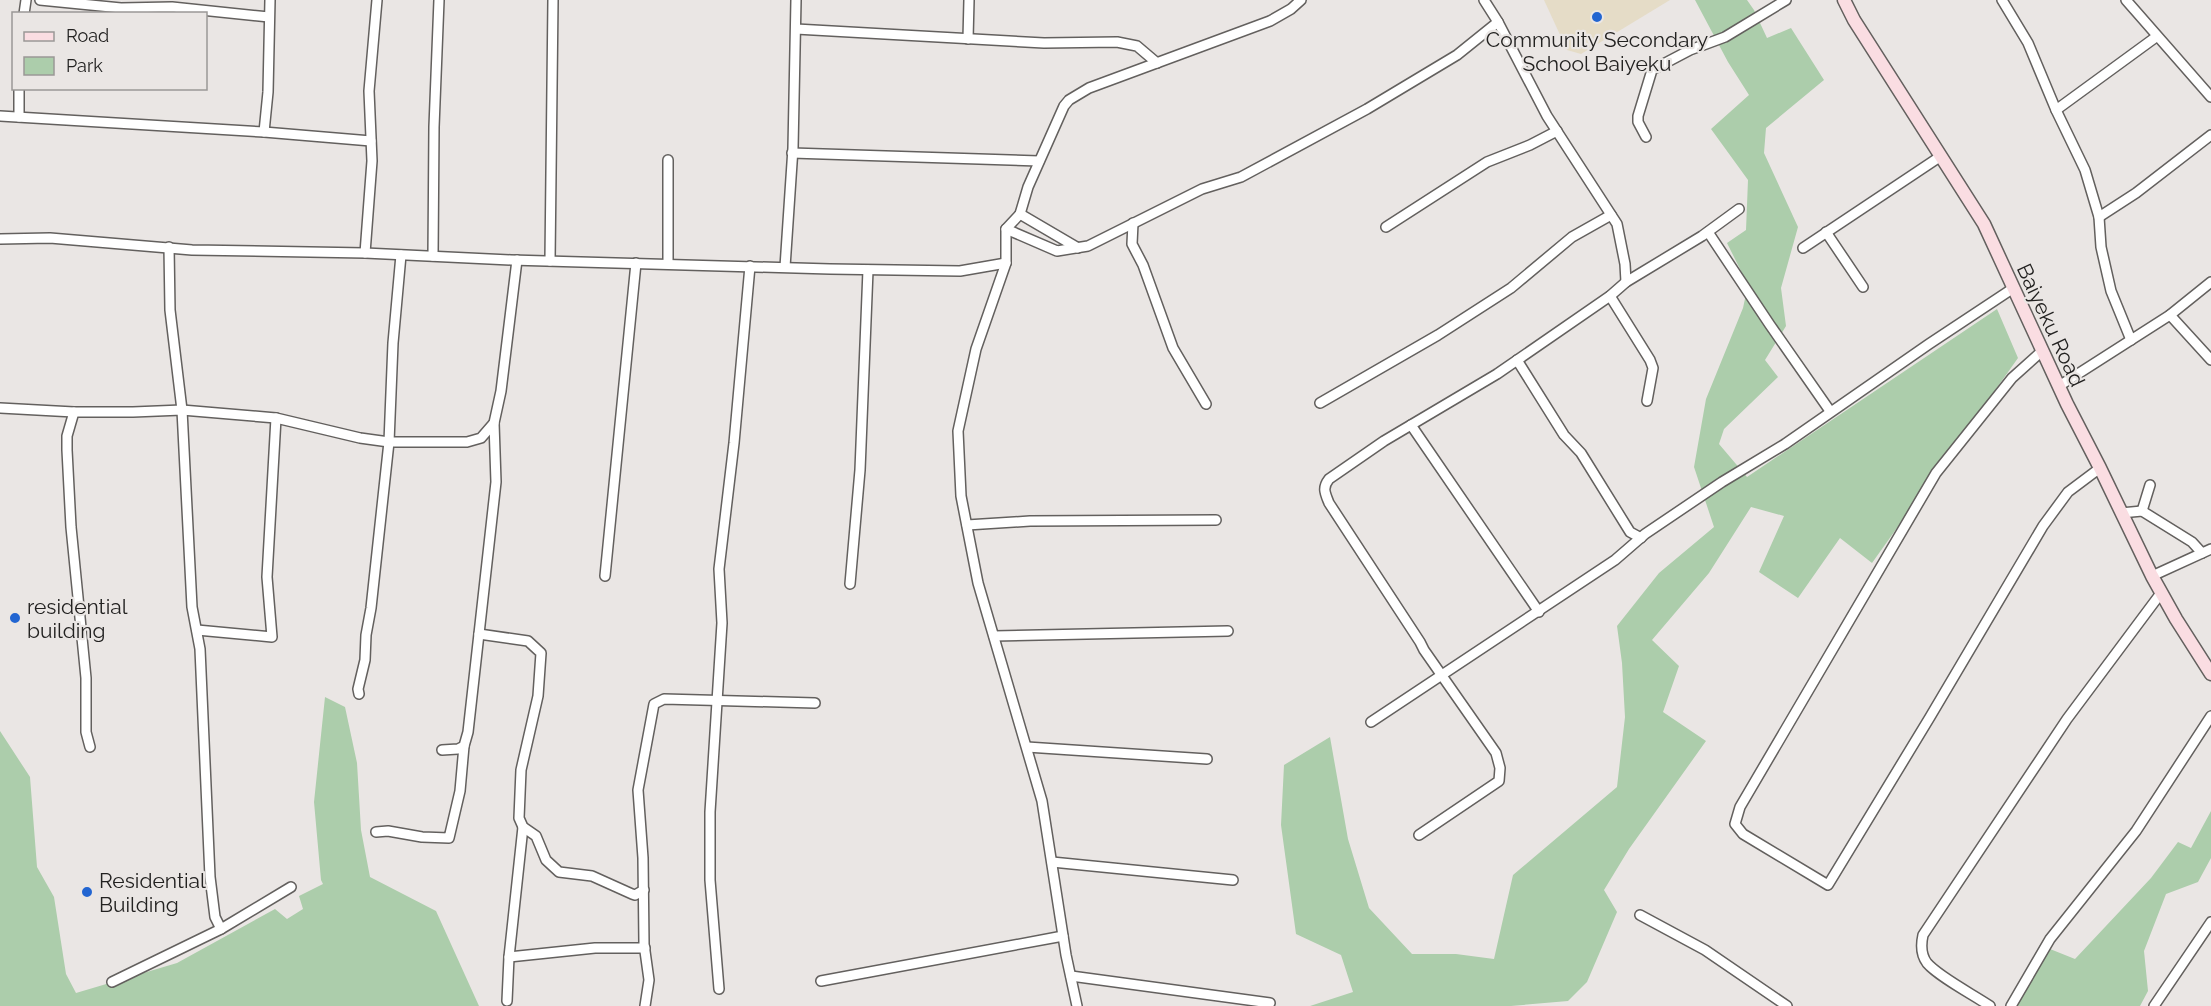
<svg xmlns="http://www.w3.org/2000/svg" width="2211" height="1006" font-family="Raleway,sans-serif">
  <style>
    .education { fill: #e5dcc7 }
    .green { fill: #accdab }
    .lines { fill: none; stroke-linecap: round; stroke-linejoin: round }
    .minor-casing { stroke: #63605e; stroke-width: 12 }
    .secondary-casing { stroke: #63605e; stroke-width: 15 }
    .minor { stroke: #fff; stroke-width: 9 }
    .secondary { stroke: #fadde2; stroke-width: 12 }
    .poi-dot { fill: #2265d1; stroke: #eae6e4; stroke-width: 2 }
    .labels { text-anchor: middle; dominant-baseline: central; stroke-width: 4.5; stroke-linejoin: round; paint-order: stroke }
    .poi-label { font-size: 21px; fill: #232221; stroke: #eae6e4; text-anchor: start }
    .street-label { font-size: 21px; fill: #232221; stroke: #eae6e4 }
  </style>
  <rect width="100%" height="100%" fill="#eae6e4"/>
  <!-- education -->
  <path class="education" d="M1544 0H1670L1581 54 1567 50Z"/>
  <!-- green -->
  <g class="green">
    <path d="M1695 0H1747L1754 10 1767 38 1791 28 1824 80 1766 128 1764 153 1798 227 1781 288 1786 326 1765 360 1778 377 1724 429 1719 444 1747 477 1997 309 2018 358 1872 563 1840 538 1798 598 1759 572 1784 516 1751 507 1709 573 1652 640 1679 666 1663 712 1706 741 1629 849 1604 890 1617 912 1587 982 1568 1001 1511 1006H1310L1353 992 1341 955 1296 934 1281 825 1284 765 1330 737 1348 839 1369 908 1412 954H1456L1494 959 1513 875 1617 787 1625 717 1622 663 1617 626 1659 573 1714 527 1694 467 1706 399 1743 308 1748 285 1727 243 1746 230 1748 180 1711 129 1749 95 1728 62Z"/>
    <path d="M325 697 345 707 357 763 361 830 370 877 436 911 479 1006H0V731L30 777 37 867 54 897 66 974 76 993 177 963 275 909 287 919 303 909 299 896 323 884 321 880 314 802Z"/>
    <path d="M2211 811V858L2198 882 2166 894 2144 951 2148 991 2140 1006H2015L2020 982 2040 945 2075 959 2151 878 2178 842 2191 848Z"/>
  </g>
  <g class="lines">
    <defs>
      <g id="minor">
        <path d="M40 0 121 8 172 7 269 17"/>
        <path d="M1484 0 1498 22 1547 116 1617 224 1625 264 1626 282"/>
        <path d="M2002 0 2028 43 2056 110 2085 170 2099 217 2101 247 2111 291 2131 340"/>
        <path d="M2126 0 2211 97"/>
        <path d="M24 14 26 0"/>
        <path d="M796 29 1044 43 1117 42 1137 46 1157 63"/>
        <path d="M968 39 969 0"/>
        <path d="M19 88V117"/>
        <path d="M2056 110 2156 37"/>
        <path d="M0 116 264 132 371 141"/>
        <path d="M264 132 268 92 270 0"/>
        <path d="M1646 137 1638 122V116L1652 70 1690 50 1725 37 1786 0"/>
        <path d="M792 153 1039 161"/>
        <path d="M668 160V263"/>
        <path d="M1020 214 1078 248"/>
        <path d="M2099 217 2136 193 2211 135"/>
        <path d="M1133 223 1132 244 1143 265 1173 348 1206 404"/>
        <path d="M1386 227 1487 162 1530 145 1557 131"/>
        <path d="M1006 229 1057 251 1088 246 1202 189 1241 177 1367 109 1457 55 1498 22"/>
        <path d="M1708 232 1770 325 1830 411"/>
        <path d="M1826 232 1863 287"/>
        <path d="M0 239 50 238 192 250 365 253 511 260 830 269 960 271 1006 263"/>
        <path d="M169 247 170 310 182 410 192 607 200 649 210 877 215 917 221 929"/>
        <path d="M1803 248 1941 156"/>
        <path d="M365 253 372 161 369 91 377 0"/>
        <path d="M433 256 434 127 439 0"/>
        <path d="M550 261 553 0"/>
        <path d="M785 267 793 148 796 0"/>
        <path d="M1610 296 1650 360 1653 368 1647 401"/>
        <path d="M2170 315 2211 360"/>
        <path d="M2042 351 2012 378 1936 473 1740 807 1735 824 1743 834 1828 885 1930 717 2043 526 2068 492 2100 468"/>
        <path d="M1517 360 1564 435 1581 453 1630 532 1641 538"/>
        <path d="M2059 386 2170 315 2211 282"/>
        <path d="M1320 403 1438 335 1511 288 1572 237 1611 215"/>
        <path d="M0 408 74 412H133L182 410 276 418 360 438 389 442H467L481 438 494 423 501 391 517 260"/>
        <path d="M74 412 67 436V450L71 527 86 678V732L90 747"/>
        <path d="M1411 425 1539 612"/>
        <path d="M2142 511 2150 485"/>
        <path d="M2121 513 2142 511 2192 542 2202 553"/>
        <path d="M967 525 1030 521 1216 520"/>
        <path d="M605 576 636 263"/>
        <path d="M2152 576 2211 549"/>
        <path d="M850 584 860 470 868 270"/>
        <path d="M197 630 272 637 267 577 276 418"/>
        <path d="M479 634 528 641 541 653 538 696 521 770 519 818 523 827 536 836 546 860 559 872 592 876 632 894 635 895 644 890"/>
        <path d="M994 636 1228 631"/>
        <path d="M359 694 358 689 365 660 366 635 371 608 389 442 393 343 401 255"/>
        <path d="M1371 722 1615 560 1645 534 1722 482 1785 444 1929 344 2012 289"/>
        <path d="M1027 747 1207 759"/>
        <path d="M442 750 458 749 464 746 468 732 496 482 494 423"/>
        <path d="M523 827 509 957 595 948H645"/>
        <path d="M376 832 388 831 422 837 449 838 460 791 464 746"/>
        <path d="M1419 835 1499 781 1500 768 1496 753 1424 650 1420 642 1329 503C1325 493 1322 488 1329 479L1384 441 1497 374 1610 296 1626 282 1702 236 1739 209"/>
        <path d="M1052 862 1233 880"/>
        <path d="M1640 915 1705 950 1787 1006"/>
        <path d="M1071 976 1270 1003"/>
        <path d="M821 981 1063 936"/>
        <path d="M112 982 221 929 291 887"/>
        <path d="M719 989 710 880V812L722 623 719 569 734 443 750 266"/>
        <path d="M507 1001 509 957"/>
        <path d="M645 1006 649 980 644 944 643 858 638 790 654 704 664 699 815 703"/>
        <path d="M1077 1006 1066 955 1042 801 978 583 961 496 958 431 976 349 1006 263V229L1020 214 1028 187 1064 106 1069 100 1089 88 1270 21 1291 9 1301 0"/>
        <path d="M1990 1006C1974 995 1939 977 1927 963 1921 955 1921 944 1923 935L2067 719 2161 593"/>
        <path d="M2011 1006 2050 939 2136 831 2211 716"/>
        <path d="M2154 1006 2211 922"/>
      </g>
      <path id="secondary" d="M1844 0 1854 20 1984 224 2067 404 2100 468 2152 576 2176 619 2211 674"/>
    </defs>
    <!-- minor casing -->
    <use href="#minor" class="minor-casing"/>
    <!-- secondary casing -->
    <use href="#secondary" class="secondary-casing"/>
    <!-- minor -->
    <use href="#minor" class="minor"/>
    <!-- secondary -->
    <use href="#secondary" class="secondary"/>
  </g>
  <!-- markers -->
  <g class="poi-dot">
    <circle cx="1597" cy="17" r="6"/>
    <circle cx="15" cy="618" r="6"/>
    <circle cx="87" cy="892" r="6"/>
  </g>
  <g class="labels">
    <!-- poi labels -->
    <g class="poi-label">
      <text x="1597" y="39" text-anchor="middle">Community Secondary<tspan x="1597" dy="24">School Baiyeku</tspan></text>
      <text x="27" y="606">residential<tspan x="27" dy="24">building</tspan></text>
      <text x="99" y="880">Residential<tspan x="99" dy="24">Building</tspan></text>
    </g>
    <!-- street labels -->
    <g class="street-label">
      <text transform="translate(2051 325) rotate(65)">Baiyeku Road</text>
    </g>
  </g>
  <!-- legend -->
  <rect x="12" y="12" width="195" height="78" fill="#eae6e4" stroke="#9a9896" stroke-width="1.5"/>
  <rect x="24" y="32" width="30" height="9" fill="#fadde2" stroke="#9a9896" stroke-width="1.5"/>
  <text x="66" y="42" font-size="18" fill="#232221">Road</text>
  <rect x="24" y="57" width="30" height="18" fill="#accdab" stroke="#9a9896" stroke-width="1.5"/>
  <text x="66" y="72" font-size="18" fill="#232221">Park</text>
</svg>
